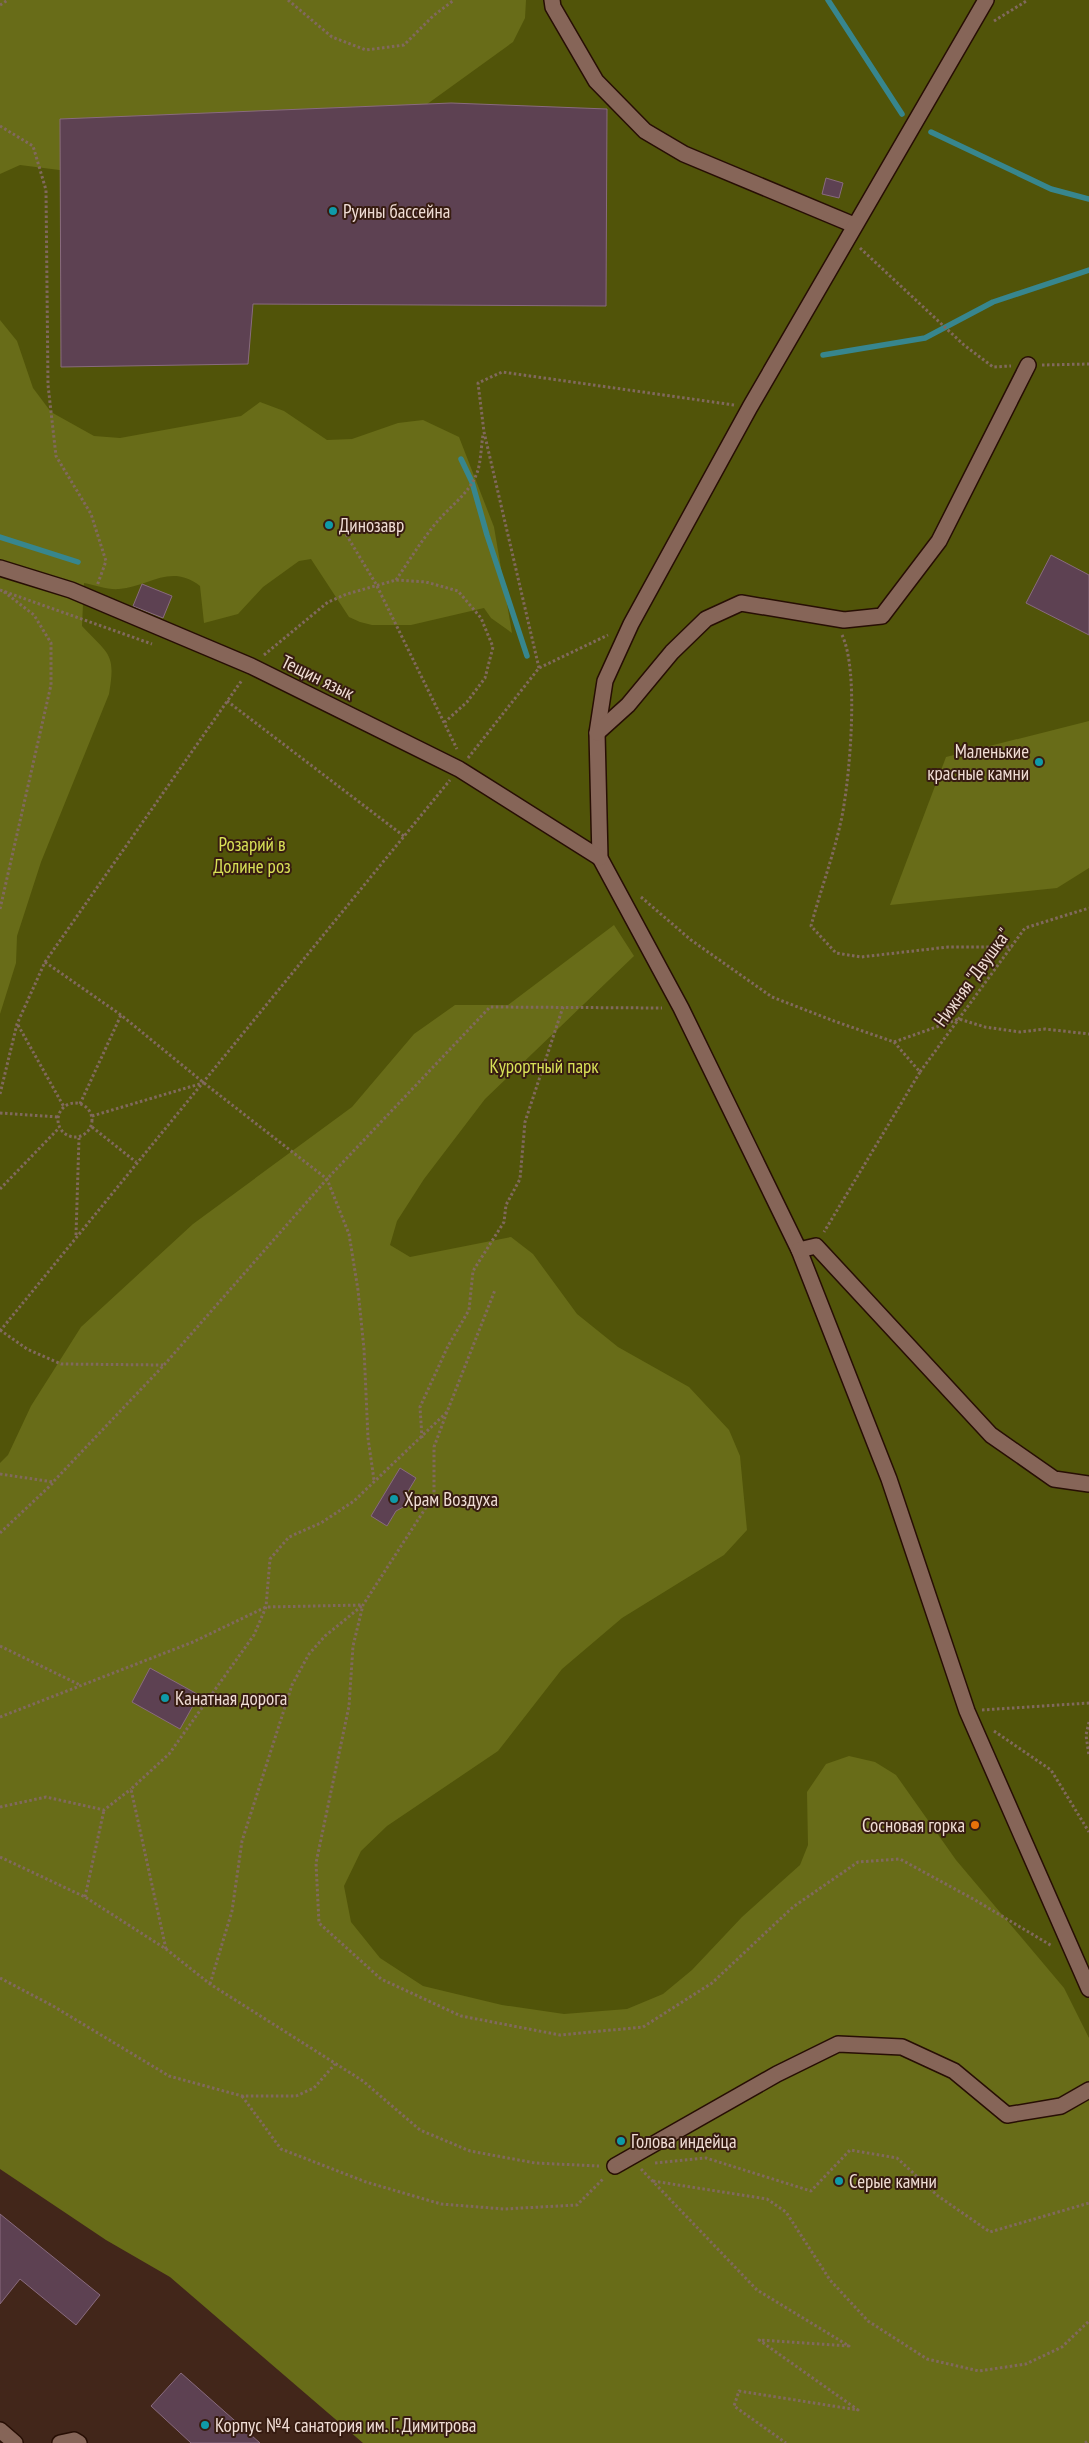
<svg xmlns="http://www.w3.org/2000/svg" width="1089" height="2443" font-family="'PT Sans Narrow',sans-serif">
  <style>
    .green { fill: #515409 }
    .forest { fill: #686c18 }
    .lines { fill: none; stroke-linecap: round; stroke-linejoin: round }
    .stream { stroke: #37868e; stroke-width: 5.5 }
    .building { fill: #5d4152; stroke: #896b7e }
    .minor-casing { stroke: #270e04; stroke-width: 18 }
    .path { stroke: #81695e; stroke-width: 3; stroke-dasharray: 2.5 2.5; stroke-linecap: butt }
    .minor { stroke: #866558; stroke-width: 15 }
    .culture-dot { fill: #0f9aa8; stroke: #371c11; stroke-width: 2 }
    .food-dot { fill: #e8710a; stroke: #371c11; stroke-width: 2 }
    .labels { text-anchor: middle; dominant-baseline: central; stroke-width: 4; stroke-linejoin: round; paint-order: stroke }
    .poi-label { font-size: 19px; fill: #f0ddd5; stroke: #371c11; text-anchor: start }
    .street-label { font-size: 19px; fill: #f0ddd5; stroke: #371c11 }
    .park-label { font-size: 19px; fill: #d8e157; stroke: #371c11 }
  </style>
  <rect width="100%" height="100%" fill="#42261a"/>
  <!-- green -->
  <path class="green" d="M0 0H1089V2443L0 2133Z"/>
  <!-- forest -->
  <g class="forest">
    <path d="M0 0H526L525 18 513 42 412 115 83 173 20 165 0 174Z"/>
    <path d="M0 320 17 341 33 388 51 412 94 436 120 438 241 416 260 402 284 411 327 440 352 439 398 423 423 420 459 437 494 527 512 633 491 618 484 608 411 625H372L360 622 349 617 311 559 299 561 263 587 238 614 204 623 200 586C170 563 149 587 119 589 108 590 95 585 84 583L82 626C109 655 116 653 109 694L41 862 17 936 16 963 0 1014Z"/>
    <path d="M1089 721V868L1057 888 890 905 946 757Z"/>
    <path d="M614 925 634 956 485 1099 424 1179 397 1221 390 1245 410 1257 511 1237 533 1254 577 1314 618 1347 689 1387 729 1430 740 1456 747 1530 724 1555 622 1618 562 1669 498 1751 387 1826 361 1851 344 1886 351 1922 380 1958 423 1986 502 2005 564 2014 627 2009 663 1994 692 1970 742 1917 800 1865 808 1845 807 1792 826 1764 849 1756 875 1762 896 1775 956 1860 1064 1988 1089 2038V2443H363L170 2277 106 2240 0 2169V1463L8 1455 31 1406 81 1327 193 1224 352 1107 414 1034 455 1005H508Z"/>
  </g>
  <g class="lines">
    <!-- stream -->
    <g class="stream">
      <path d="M828 0 902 114"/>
      <path d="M931 132 1051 189 1089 199"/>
      <path d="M823 355 925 338 993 302 1089 270"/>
      <path d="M461 459 472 482 487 535 527 656"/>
      <path d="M0 537 78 562"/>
    </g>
  </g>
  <!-- building -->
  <g class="building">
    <path d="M451 103 607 109 606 306 253 304 248 364 61 367 60 119Z"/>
    <path d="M826 178 843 183 839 198 822 194Z"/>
    <path d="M1051 555 1089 575V635L1026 603Z"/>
    <path d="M142 584 172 596 163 618 133 606Z"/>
    <path d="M400 1468 416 1478 407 1493V1505L396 1511 387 1526 371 1516Z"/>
    <path d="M150 1668 199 1695 180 1729 132 1702Z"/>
    <path d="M0 2214 100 2295 76 2325 20 2279 0 2304Z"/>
    <path d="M181 2373 260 2443H191L151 2406Z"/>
  </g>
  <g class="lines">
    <defs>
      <g id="minor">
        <path d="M552 0 553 7 596 81 645 131 684 154 854 225"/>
        <path d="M986 0 750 407 631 624 605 681 597 733 600 858 681 1008 799 1250 889 1479 967 1711 1089 1989"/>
        <path d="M0 568 71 590 251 666 459 769 600 858"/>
        <path d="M597 733 628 705 672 652 706 619 741 603 844 620 882 616 939 541 1028 365"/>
        <path d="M799 1250 816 1246 991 1435 1054 1479 1089 1484"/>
        <path d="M615 2166 777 2074 838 2044 902 2047 954 2071 1007 2115 1061 2106 1089 2090"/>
        <path d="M0 2430 15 2443"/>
        <path d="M60 2443 74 2440 79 2443"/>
      </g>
    </defs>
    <!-- minor casing -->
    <use href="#minor" class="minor-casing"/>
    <!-- path -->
    <g class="path">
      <path d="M288 0 332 37 366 50 404 45 433 16 454 0"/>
      <path d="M0 5 8 0"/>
      <path d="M994 21 1028 0"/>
      <path d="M0 126 33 146 46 190 48 385 56 456 91 514 106 561 97 586"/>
      <path d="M860 248 964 345 993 367 1011 366"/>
      <path d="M1042 365 1089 364"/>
      <path d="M341 526 376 584 457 749"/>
      <path d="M396 580C409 561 421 541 436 523 449 507 469 494 477 473 481 462 481 447 483 435"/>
      <path d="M0 590 152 644"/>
      <path d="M842 635C859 670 850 771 843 811 836 849 821 888 811 926L836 953 861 957 948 947H1012"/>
      <path d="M264 655 328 602 347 594 396 580 426 582 458 591 481 618 493 647 485 678 467 702 445 722"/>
      <path d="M539 668 484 432 478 383 502 372 734 405"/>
      <path d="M227 701 405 837"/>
      <path d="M468 758 539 668 608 635"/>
      <path d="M641 897 691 940 772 997 834 1021 894 1042 920 1072 824 1232"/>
      <path d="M0 909 51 685V643L34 615 3 591"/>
      <path d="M45 962 121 1015 204 1083 327 1179 349 1234 358 1290 364 1349 368 1438 374 1480"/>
      <path d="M18 1025 64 1107"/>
      <path d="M894 1042 959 1019 985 1027 1020 1032 1045 1029 1089 1034"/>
      <path d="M920 1072 1025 928 1089 908"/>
      <path d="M0 1094 17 1024 45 962 242 680"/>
      <circle cx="75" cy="1120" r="17"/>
      <path d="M80 1104 121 1015"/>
      <path d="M0 1113 58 1117"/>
      <path d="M92 1116 203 1083"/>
      <path d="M92 1127 136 1162"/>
      <path d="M0 1189 59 1128"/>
      <path d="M76 1235 79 1138"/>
      <path d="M0 1330 27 1349 61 1364 163 1365"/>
      <path d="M0 1331 450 780"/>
      <path d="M447 1412 434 1447V1495L363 1605 353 1646 349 1706 316 1863 319 1923 381 1979 461 2016 560 2035 643 2027 712 1983 793 1907 858 1862 900 1859 975 1900 1052 1946"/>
      <path d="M422 1438 420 1407 448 1346 469 1310 473 1271 504 1222 506 1205 520 1179 525 1122 563 1007"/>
      <path d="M0 1474 53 1482 164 1365 327 1179 490 1007 662 1008"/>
      <path d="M0 1533 53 1483"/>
      <path d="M0 1646 80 1685"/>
      <path d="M982 1710 1089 1703"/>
      <path d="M0 1717 193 1642 266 1607 362 1605"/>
      <path d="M1089 1722 1086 1735 1089 1756"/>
      <path d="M994 1731 1051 1770 1089 1832"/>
      <path d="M0 1807 46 1797 104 1810 131 1789"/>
      <path d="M0 1857 85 1897 166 1949 210 1984 363 2081 420 2130 470 2151 535 2163 599 2166"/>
      <path d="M85 1897 104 1810"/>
      <path d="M166 1949 131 1789 169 1754 254 1635 266 1607 270 1559 289 1537 321 1523 354 1501 447 1412 495 1290"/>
      <path d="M0 1978 53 2006 169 2076 242 2096H296L314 2088 335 2064"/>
      <path d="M210 1984 232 1911 242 1841 292 1685 309 1654 325 1636 363 1605"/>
      <path d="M242 2096 281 2149 366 2182 441 2204 504 2209 577 2205 604 2178"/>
      <path d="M655 2163 706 2158 811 2191 850 2150 897 2158 938 2196 990 2232 1089 2203"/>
      <path d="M641 2169 757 2290 849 2346 759 2340 858 2410 739 2391 734 2406 786 2443"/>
      <path d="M653 2181 767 2199 786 2212 830 2280 868 2321 927 2359 979 2371 1026 2364 1062 2347 1089 2321"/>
      <path d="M1085 2443 1089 2440"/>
    </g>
    <!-- minor -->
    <use href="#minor" class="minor"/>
  </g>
  <!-- markers -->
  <g class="culture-dot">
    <circle cx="333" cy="211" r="5"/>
    <circle cx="329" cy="525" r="5"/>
    <circle cx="1039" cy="762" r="5"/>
    <circle cx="394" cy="1499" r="5"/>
    <circle cx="165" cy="1698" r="5"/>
    <circle cx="621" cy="2141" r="5"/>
    <circle cx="839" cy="2181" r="5"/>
    <circle cx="205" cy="2425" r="5"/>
  </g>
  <circle class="food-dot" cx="975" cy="1825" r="5"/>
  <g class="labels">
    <!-- poi labels -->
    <g class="poi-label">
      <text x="343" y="211">Руины бассейна</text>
      <text x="339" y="525">Динозавр</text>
      <text x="1029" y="751" text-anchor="end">Маленькие<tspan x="1029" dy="22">красные камни</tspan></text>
      <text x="404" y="1499">Храм Воздуха</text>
      <text x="175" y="1698">Канатная дорога</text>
      <text x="965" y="1825" text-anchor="end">Сосновая горка</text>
      <text x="631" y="2141">Голова индейца</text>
      <text x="849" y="2181">Серые камни</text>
      <text x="215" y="2425">Корпус №4 санатория им. Г. Димитрова</text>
    </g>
    <!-- street labels -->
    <g class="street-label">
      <text transform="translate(318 677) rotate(26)">Тещин язык</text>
      <text transform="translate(972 977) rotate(-54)">Нижняя "Двушка"</text>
    </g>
    <!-- park labels -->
    <g class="park-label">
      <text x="252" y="844">Розарий в<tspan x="252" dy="22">Долине роз</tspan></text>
      <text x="544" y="1066">Курортный парк</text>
    </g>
  </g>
</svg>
